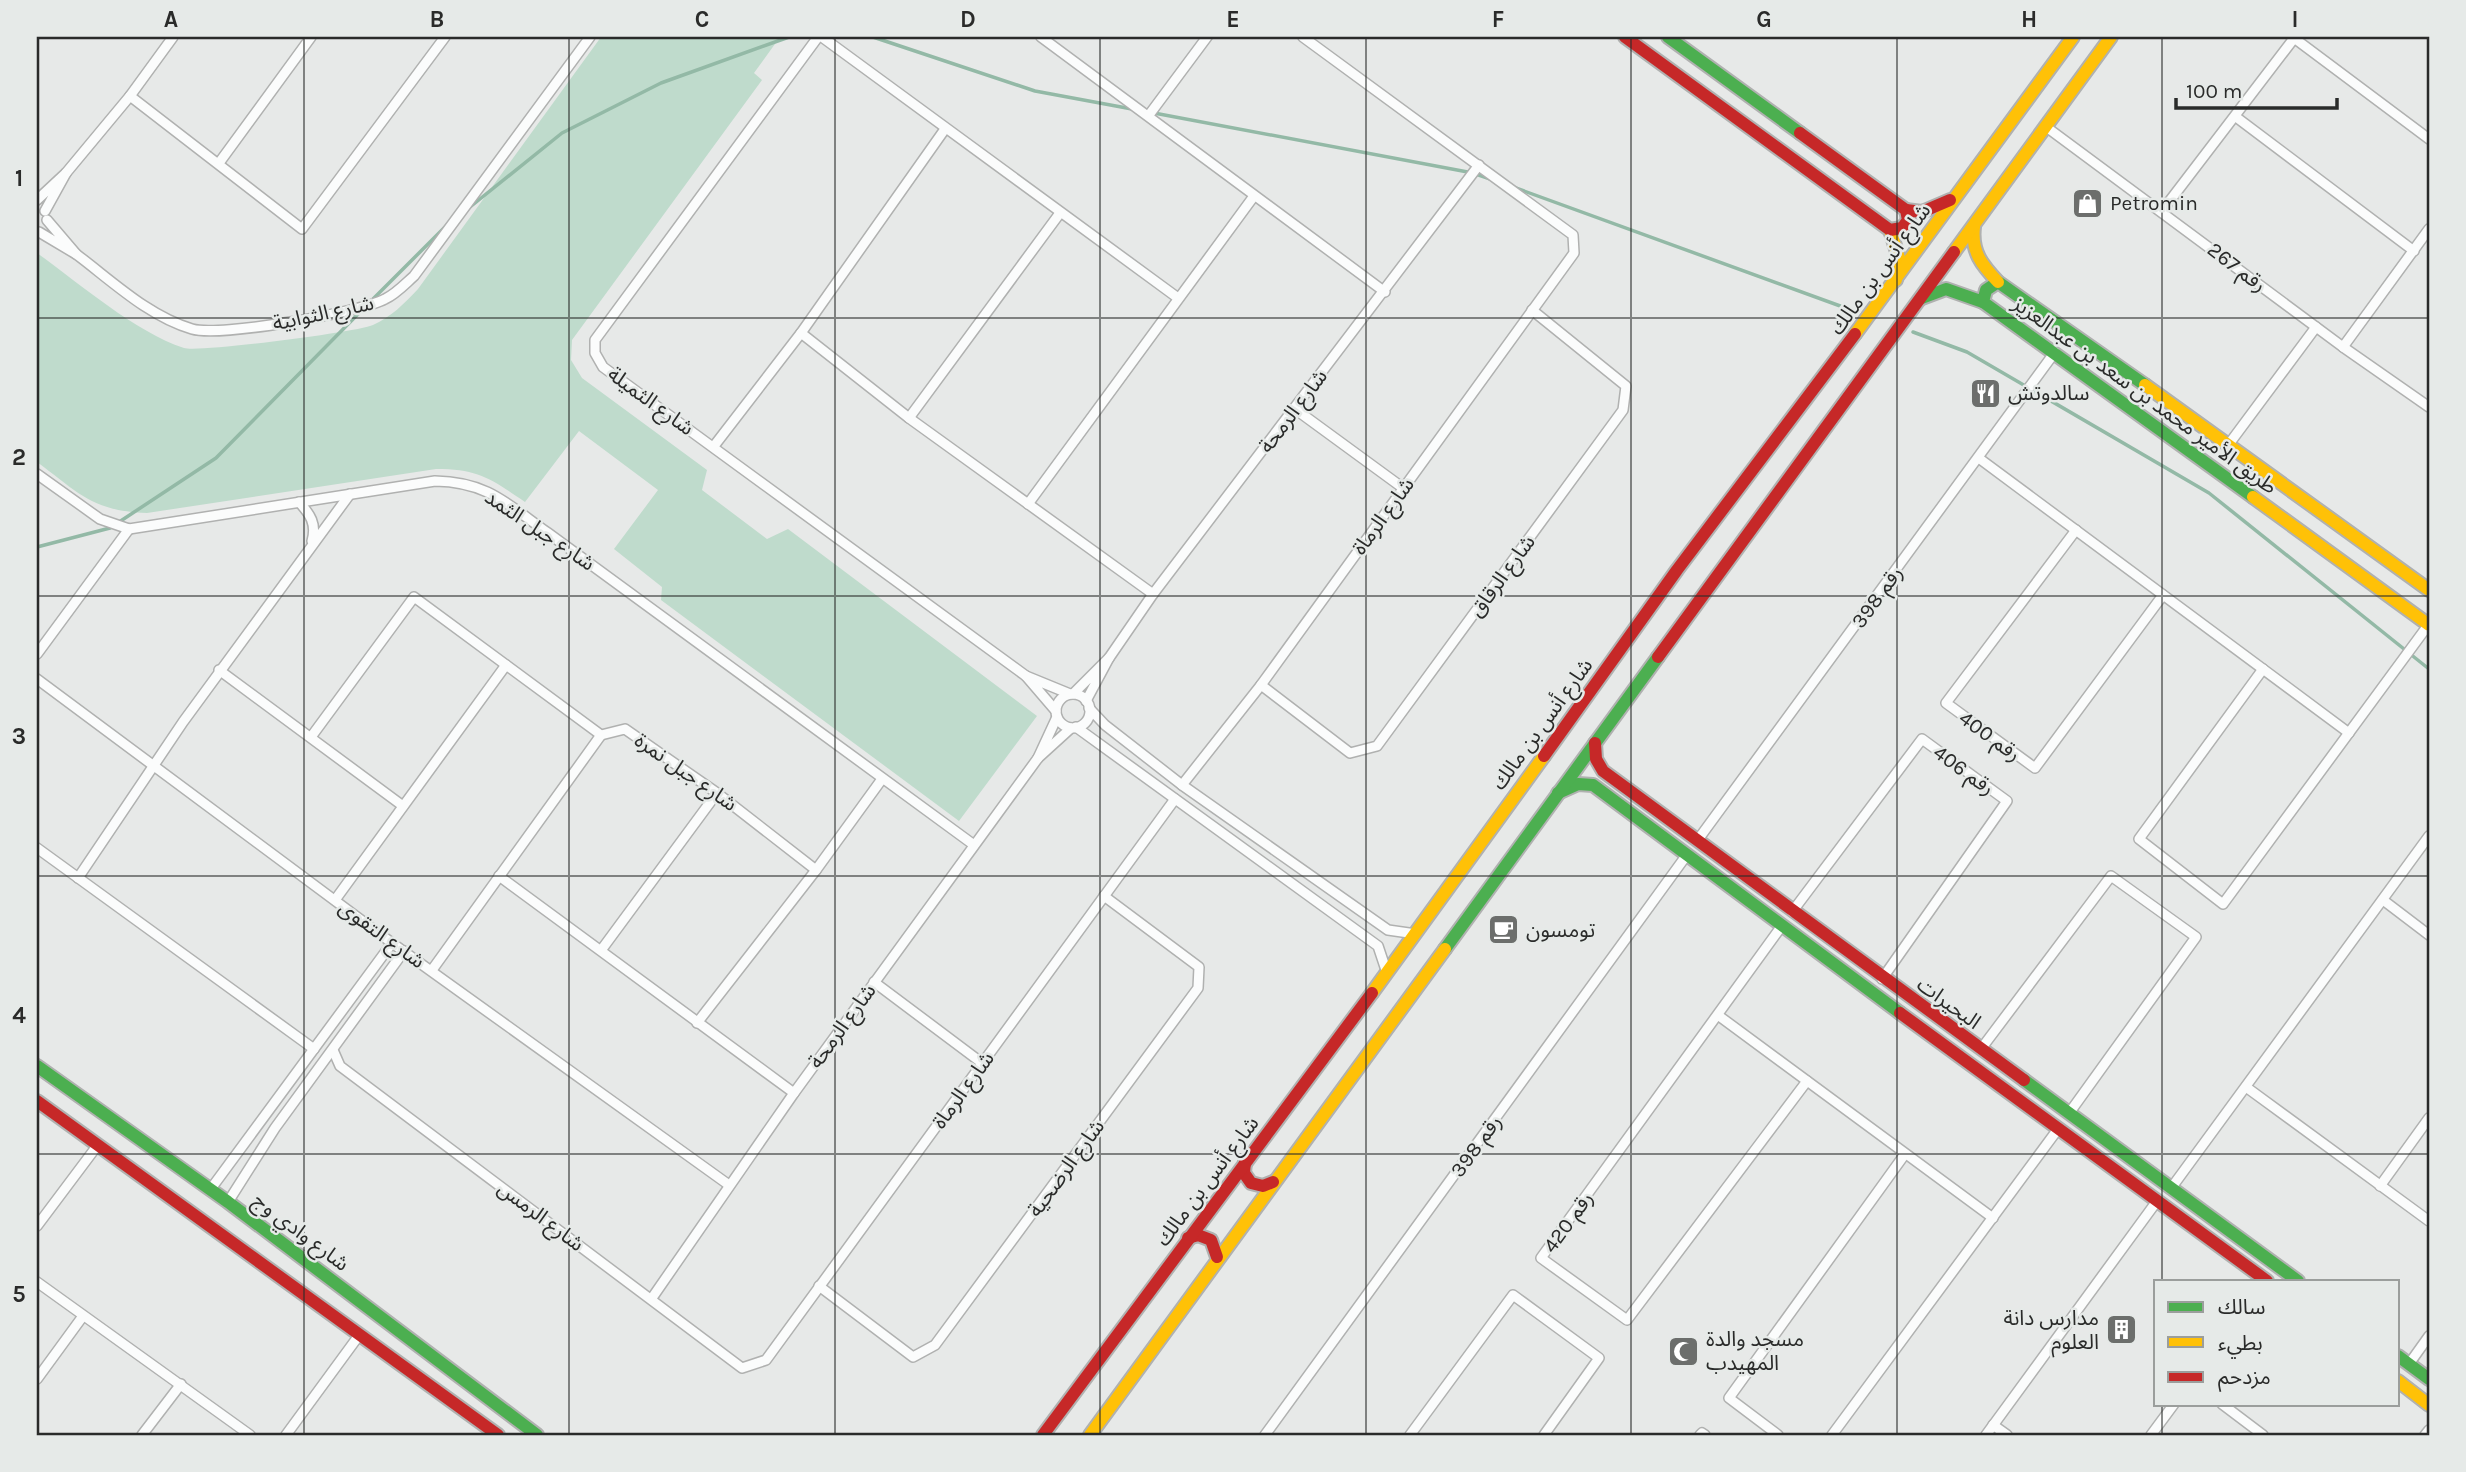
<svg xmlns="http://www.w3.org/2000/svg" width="2466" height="1472" font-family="Karla,'Noto Sans Arabic',sans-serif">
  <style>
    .green { fill: #bfdbcc }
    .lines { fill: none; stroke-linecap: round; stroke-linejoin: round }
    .stream { stroke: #93b9a6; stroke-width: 3.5 }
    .street-casing { stroke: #b0b1b0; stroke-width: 12 }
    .fast-casing { stroke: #b0b1b0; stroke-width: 16 }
    .slow-casing { stroke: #b0b1b0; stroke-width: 16 }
    .jam-casing { stroke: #b0b1b0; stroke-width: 16 }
    .street { stroke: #fbfcfc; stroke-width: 9 }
    .fast { stroke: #4caf50; stroke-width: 12 }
    .slow { stroke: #ffc107; stroke-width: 12 }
    .jam { stroke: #c62828; stroke-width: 12 }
    .grid { fill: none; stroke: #2a2b2a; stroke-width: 2; stroke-opacity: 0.55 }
    .labels { text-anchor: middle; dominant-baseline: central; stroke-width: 5; stroke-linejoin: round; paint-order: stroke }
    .poi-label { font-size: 21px; fill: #2a2b2a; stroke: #e6eae8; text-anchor: start }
    .street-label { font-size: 21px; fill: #2a2b2a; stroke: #e6eae8 }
    .neatline { fill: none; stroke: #2a2b2a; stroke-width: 2.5 }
    .grid-label { font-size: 23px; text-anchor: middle; font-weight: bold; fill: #2a2b2a }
  </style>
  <rect width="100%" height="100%" fill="#e7e9e8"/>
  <!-- green -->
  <path class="green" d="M601 37H780L754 73 762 80 572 340 571 360 582 378 707 470 702 490 767 539 788 529 1037 716 959 821 661 600 662 587 614 549 658 490 579 431 525 502C491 479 479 469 436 469L147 513C92 511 79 493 37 462V253C79 283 135 332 184 348 197 353 358 332 373 325 391 317 404 304 418 289Z"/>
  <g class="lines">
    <!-- stream -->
    <g class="stream">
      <path d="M873 37 1035 91 1132 109"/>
      <path d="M1154 113 1473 173 1493 180"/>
      <path d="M1513 187 1854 311"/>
      <path d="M470 207 562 133 661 83 789 37"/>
      <path d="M371 301 447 225"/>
      <path d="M1913 332 1967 352 2209 493 2429 669"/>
      <path d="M37 547 110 528 216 458 363 309"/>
    </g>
    <defs>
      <g id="street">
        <path d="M818 37 595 340V353L603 367 1026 676"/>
        <path d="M822 37 1178 298"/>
        <path d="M1041 37 1385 292"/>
        <path d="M2294 38 2429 139"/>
        <path d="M130 96 302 229 445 37"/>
        <path d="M1149 115 1207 37"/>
        <path d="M2236 117 2414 251"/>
        <path d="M2045 126 2343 347 2429 407"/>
        <path d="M219 163 311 37"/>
        <path d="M66 173 130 96 173 37"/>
        <path d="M37 200 66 173 45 211"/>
        <path d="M2162 211 2295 37"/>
        <path d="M39 232 76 254 47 220"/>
        <path d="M76 254C112 281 148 316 192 329 219 337 359 313 385 299 396 294 405 284 414 276L590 37"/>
        <path d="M801 333 909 418 1153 594"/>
        <path d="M2343 347 2429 229"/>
        <path d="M1295 409 1403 488"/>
        <path d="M909 418 1060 213"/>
        <path d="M2229 444 2316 327"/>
        <path d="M714 446 801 333 945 129"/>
        <path d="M1980 459 2349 733"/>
        <path d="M37 474 100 519 129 529 435 481C488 482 507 504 548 533L974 845"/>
        <path d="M299 502C310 514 317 524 312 541"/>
        <path d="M1028 504 1254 196"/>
        <path d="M2076 530 1946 703 2035 768 2163 595"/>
        <path d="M37 654 129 529"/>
        <path d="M1109 658 1153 594 1479 165"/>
        <path d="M2263 669 2139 839 2223 904 2429 624"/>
        <path d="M219 670 403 806"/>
        <path d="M37 679 392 943 729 1185"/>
        <path d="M1261 685 1350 753 1377 746 1623 410 1626 386 1532 310"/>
        <path d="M1073 694 1109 658 1086 701"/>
        <circle cx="1073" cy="711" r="17"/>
        <path d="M1089 708 1105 725 1182 785 1388 930 1416 934"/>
        <path d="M1056 711 1026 676 1070 694"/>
        <path d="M1057 717 1038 758 1071 728"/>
        <path d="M1076 727 1378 946 1386 970"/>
        <path d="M311 737 414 597 601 735 625 729 717 793 816 870"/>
        <path d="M1182 785 1261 685 1574 253 1573 235 1303 37"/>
        <path d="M1697 841 2055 352"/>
        <path d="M37 848 314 1049"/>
        <path d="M499 876 794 1093"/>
        <path d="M78 878 183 722 350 494"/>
        <path d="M335 900 506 665"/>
        <path d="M2383 900 2429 935"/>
        <path d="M1792 912 1922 739 2007 801 1882 979"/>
        <path d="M1781 927 1541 1258 1627 1320 1807 1081"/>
        <path d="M602 949 717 793"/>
        <path d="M432 970 601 735"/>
        <path d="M874 982 982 1063"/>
        <path d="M1719 1016 1993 1218"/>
        <path d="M697 1023 816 870 882 779"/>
        <path d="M1981 1049 2111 876 2196 937 2070 1112"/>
        <path d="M333 1050 340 1066 742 1368 766 1360 1175 799"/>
        <path d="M2246 1087 2429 1221"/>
        <path d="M2380 1186 2429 1118"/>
        <path d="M2172 1187 2429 836"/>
        <path d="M210 1190 392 943"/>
        <path d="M228 1202 275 1128 404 951"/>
        <path d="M37 1226 97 1146"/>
        <path d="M37 1282 250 1435"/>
        <path d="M819 1286 913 1357 935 1345 1198 988 1199 967 1104 896"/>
        <path d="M652 1298 794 1093 1038 758"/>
        <path d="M2409 1364 2429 1336"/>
        <path d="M37 1379 83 1316"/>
        <path d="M2222 1404 2263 1435"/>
        <path d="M1993 1425 2007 1435"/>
        <path d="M142 1435 181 1384"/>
        <path d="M286 1435 360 1334"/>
        <path d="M1265 1435 1686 856"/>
        <path d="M1410 1435 1513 1295 1599 1358 1544 1435"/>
        <path d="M1700 1435 1702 1433 1705 1435"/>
        <path d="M1778 1435 1729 1398 1905 1154"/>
        <path d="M1832 1435 2058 1129"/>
        <path d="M1986 1435 2157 1201"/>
        <path d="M2151 1435 2174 1404"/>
        <path d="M2425 1435 2429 1430"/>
      </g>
      <g id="fast">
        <path d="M1668 37 1800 133"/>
        <path d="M1922 298 1946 289 1983 302"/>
        <path d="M2145 385 1998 282 1986 290 1983 302 2253 497"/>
        <path d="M1558 793 1578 784 1593 785 1900 1013"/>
        <path d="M1445 949 1658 657"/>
        <path d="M37 1066 228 1202 537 1435"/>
        <path d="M2024 1080 2298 1281"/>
        <path d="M2398 1356 2429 1379"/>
      </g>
      <g id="slow">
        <path d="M1974 227C1971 252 1982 265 1998 282"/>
        <path d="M1890 230 1899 258 1896 280"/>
        <path d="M1954 252 2111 37"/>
        <path d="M1855 334 2073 37"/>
        <path d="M2145 385 2429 590"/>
        <path d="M2253 497 2429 625"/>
        <path d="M1372 993 1544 756"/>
        <path d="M2398 1381 2429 1405"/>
        <path d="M1090 1435 1445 949"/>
      </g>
      <g id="jam">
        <path d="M1625 37 1890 230 1902 228 1908 220 1906 210 1800 133"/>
        <path d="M1906 210 1922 212 1950 200"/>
        <path d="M1658 657 1954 252"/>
        <path d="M1595 743 1596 759 1603 771 2024 1080"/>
        <path d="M1544 756 1677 570 1855 334"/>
        <path d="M1900 1013 2267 1281"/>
        <path d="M37 1101 498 1435"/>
        <path d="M1245 1162 1244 1173 1251 1183 1263 1186 1273 1182"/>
        <path d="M1188 1238 1198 1235 1211 1240 1217 1257"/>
        <path d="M1043 1435 1372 993"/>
      </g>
    </defs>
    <!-- street casing -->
    <use href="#street" class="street-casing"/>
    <!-- fast casing -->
    <use href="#fast" class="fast-casing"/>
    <!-- slow casing -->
    <use href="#slow" class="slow-casing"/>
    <!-- jam casing -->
    <use href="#jam" class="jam-casing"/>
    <!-- street -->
    <use href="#street" class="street"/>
    <!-- fast -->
    <use href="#fast" class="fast"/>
    <!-- slow -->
    <use href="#slow" class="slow"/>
    <!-- jam -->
    <use href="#jam" class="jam"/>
  </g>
  <!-- grid -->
  <path class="grid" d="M304 37V1435M569 37V1435M835 37V1435M1100 37V1435M1366 37V1435M1631 37V1435M1897 37V1435M2162 37V1281M37 318H2429M37 596H2429M37 876H2429M37 1154H2429M2162 1404V1435"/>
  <!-- icons -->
  <defs>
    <symbol id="shop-square" viewBox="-11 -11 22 22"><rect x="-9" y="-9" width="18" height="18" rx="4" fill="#6c6e6c" stroke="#e6eae8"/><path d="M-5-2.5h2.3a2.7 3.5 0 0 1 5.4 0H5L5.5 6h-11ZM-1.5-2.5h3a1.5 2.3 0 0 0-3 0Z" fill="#fff"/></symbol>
    <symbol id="restaurant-square" viewBox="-11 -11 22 22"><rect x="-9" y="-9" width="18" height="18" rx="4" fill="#6c6e6c" stroke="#e6eae8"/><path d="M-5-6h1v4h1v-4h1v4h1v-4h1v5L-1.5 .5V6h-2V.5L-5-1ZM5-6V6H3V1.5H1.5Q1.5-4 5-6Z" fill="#fff"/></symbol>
    <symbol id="cafe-square" viewBox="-11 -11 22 22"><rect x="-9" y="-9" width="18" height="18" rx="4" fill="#6c6e6c" stroke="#e6eae8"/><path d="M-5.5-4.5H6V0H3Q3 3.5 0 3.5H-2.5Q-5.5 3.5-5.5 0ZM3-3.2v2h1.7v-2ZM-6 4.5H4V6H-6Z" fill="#fff"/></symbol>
    <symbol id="building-square" viewBox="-11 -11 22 22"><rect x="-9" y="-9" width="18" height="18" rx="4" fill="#6c6e6c" stroke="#e6eae8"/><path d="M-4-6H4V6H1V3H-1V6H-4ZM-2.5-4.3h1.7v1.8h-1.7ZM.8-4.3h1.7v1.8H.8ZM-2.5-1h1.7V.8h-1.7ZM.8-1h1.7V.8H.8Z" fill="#fff"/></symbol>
    <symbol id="mosque-square" viewBox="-11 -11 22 22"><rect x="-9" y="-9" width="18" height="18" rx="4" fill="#6c6e6c" stroke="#e6eae8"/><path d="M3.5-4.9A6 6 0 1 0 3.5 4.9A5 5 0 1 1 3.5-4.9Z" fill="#fff"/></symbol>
  </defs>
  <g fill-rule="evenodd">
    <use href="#shop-square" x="2070" y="186" width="35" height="35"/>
    <use href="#restaurant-square" x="1968" y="376" width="35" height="35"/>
    <use href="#cafe-square" x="1486" y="912" width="35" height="35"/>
    <use href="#building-square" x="2104" y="1312" width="35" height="35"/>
    <use href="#mosque-square" x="1666" y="1334" width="35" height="35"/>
  </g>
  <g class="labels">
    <!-- poi labels -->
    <g class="poi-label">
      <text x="2110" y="203">Petromin</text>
      <text x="2008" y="393">سالدوتش</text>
      <text x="1526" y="930">تومسون</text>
      <text x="2099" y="1318" text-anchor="end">مدارس دانة<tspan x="2099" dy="24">العلوم</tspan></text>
      <text x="1706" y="1339">مسجد والدة<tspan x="1706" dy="24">المهيدب</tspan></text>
    </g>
    <!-- street labels -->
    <g class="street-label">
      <text transform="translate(2237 267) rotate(37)">رقم 267</text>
      <text transform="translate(1880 269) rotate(-54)">شارع أنس بن مالك</text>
      <text transform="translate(323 313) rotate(-12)">شارع الثوابية</text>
      <text transform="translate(2145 395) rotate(36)">طريق الأمير محمد بن سعد بن عبدالعزيز</text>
      <text transform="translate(651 401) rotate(36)">شارع الثميلة</text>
      <text transform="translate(1293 411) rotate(-53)">شارع الرمحة</text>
      <text transform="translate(1383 516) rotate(-54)">شارع الرماة</text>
      <text transform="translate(540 530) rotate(34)">شارع جبل الثمد</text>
      <text transform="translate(1502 576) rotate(-54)">شارع الرقاق</text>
      <text transform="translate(1877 597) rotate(-54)">رقم 398</text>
      <text transform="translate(1542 724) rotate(-54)">شارع أنس بن مالك</text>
      <text transform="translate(1990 736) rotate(36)">رقم 400</text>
      <text transform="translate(1964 770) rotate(36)">رقم 406</text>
      <text transform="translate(686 772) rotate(35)">شارع جبل نمرة</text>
      <text transform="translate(382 934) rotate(36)">شارع التقوى</text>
      <text transform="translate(1949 1003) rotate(36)">البحيرات</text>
      <text transform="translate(842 1026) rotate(-54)">شارع الرمحة</text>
      <text transform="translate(963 1090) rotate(-54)">شارع الرماة</text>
      <text transform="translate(1476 1146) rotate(-54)">رقم 398</text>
      <text transform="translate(1066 1168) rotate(-54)">شارع الرضحية</text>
      <text transform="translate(1207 1181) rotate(-53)">شارع أنس بن مالك</text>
      <text transform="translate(541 1216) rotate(37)">شارع الرمس</text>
      <text transform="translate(1568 1222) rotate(-54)">رقم 420</text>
      <text transform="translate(301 1232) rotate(37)">شارع وادي وج</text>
    </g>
  </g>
  <!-- border -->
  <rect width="2466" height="1472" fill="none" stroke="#e6eae8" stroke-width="77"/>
  <!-- legend -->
  <rect x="2154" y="1280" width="245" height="126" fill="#e6eae8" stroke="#9b9e9c" stroke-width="2"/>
  <rect x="2168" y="1302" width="35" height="10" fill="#4caf50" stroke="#9b9e9c" stroke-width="2"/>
  <text x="2218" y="1314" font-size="21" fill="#2a2b2a">سالك</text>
  <rect x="2168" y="1337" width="35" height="10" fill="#ffc107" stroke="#9b9e9c" stroke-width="2"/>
  <text x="2218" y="1350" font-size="21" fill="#2a2b2a">بطيء</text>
  <rect x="2168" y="1372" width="35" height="10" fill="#c62828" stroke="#9b9e9c" stroke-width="2"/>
  <text x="2218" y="1384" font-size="21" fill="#2a2b2a">مزدحم</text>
  <!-- scale -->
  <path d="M2176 98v10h161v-10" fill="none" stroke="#2a2b2a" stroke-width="3.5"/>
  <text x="2186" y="98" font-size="21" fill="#2a2b2a" stroke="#e6eae8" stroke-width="5" paint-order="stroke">100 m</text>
  <rect x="38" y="38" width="2390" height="1396" class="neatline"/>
  <g class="grid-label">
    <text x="171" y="27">A</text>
    <text x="437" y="27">B</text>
    <text x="702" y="27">C</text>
    <text x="968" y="27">D</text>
    <text x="1233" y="27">E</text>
    <text x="1498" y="27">F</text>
    <text x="1764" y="27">G</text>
    <text x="2029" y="27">H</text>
    <text x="2295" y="27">I</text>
    <text x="19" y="186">1</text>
    <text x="19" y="465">2</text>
    <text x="19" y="744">3</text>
    <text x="19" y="1023">4</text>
    <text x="19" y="1302">5</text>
  </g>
</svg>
